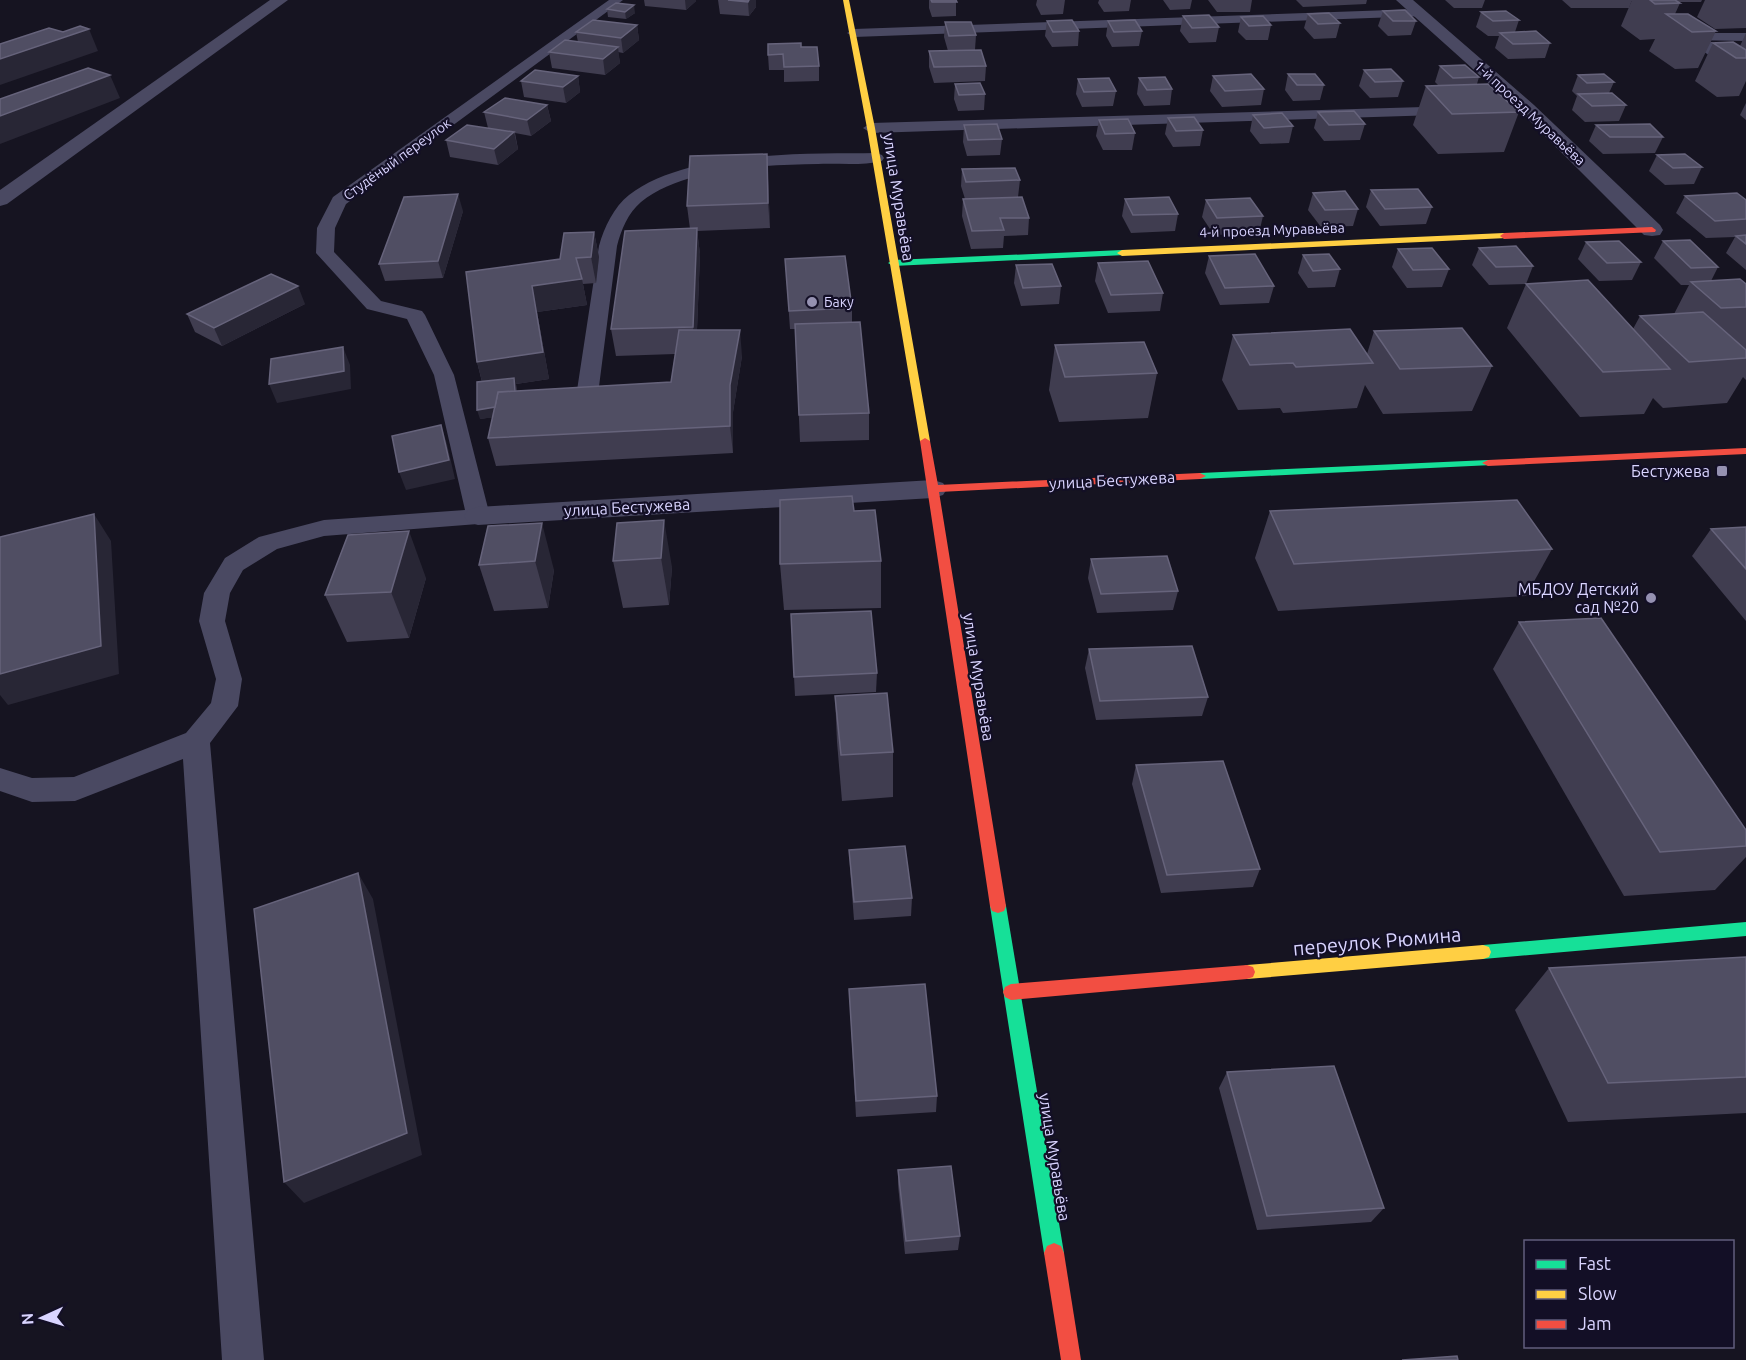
<svg xmlns="http://www.w3.org/2000/svg" width="1746" height="1360" font-family="Ubuntu,sans-serif">
  <style>
    .lines { fill: none; stroke-linecap: round; stroke-linejoin: round }
    .lane { fill: #4a4962; fill-rule: evenodd }
    .street { fill: #4a4962; fill-rule: evenodd }
    .fast { fill: #16e098; fill-rule: evenodd }
    .slow { fill: #ffcf43; fill-rule: evenodd }
    .jam { fill: #f24e42; fill-rule: evenodd }
    .wall { fill: #403d50 }
    .shaded-wall { fill: #282635 }
    .building { fill: #504e63; stroke: #66637b; stroke-width: 1.5 }
    .poi-dot { fill: #9591b1; stroke: #130f26; stroke-width: 2 }
    .labels { text-anchor: middle; dominant-baseline: central; stroke-width: 4.5; stroke-linejoin: round; paint-order: stroke }
    .far-street-label { font-size: 14px; fill: #d9d4ff; stroke: #130f26 }
    .far-poi-label { font-size: 14px; fill: #d9d4ff; stroke: #130f26; text-anchor: start }
    .street-label { font-size: 16px; fill: #d9d4ff; stroke: #130f26 }
    .poi-label { font-size: 16px; fill: #d9d4ff; stroke: #130f26; text-anchor: end }
    .near-street-label { font-size: 20px; fill: #d9d4ff; stroke: #130f26 }
  </style>
  <rect width="100%" height="100%" fill="#161421"/>
  <g class="lines">
    <!-- lane -->
    <g class="lane">
      <path d="M609 0H623L346 204 335 228 334 252 381 301 422 311 425 315 454 375 490 516 486 521 478 524 324 536 277 549 243 570 230 593 225 621 242 679 238 706 210 743 264 1360H222L183 759 75 801 32 802 0 791V768L32 778 74 777 186 733 211 703 216 679 199 621 204 593 225 558 259 537 324 520 465 510 434 375 407 319 367 309 316 253 317 228 333 197Z"/>
      <path d="M1419 9 1425 13 1424 16 854 37 847 33 854 29Z"/>
      <path d="M1693 33H1746V41L1688 40 1686 37Z"/>
      <path d="M1528 104 1533 106 1536 109 1533 112 871 133 863 128 871 123Z"/>
      <path d="M876 153 882 155 884 158 882 161C862 166 838 163 818 164 763 165 685 167 641 202 628 213 621 230 617 246L596 410 593 415 585 416 577 415 574 410 599 246C604 227 614 207 629 195 688 150 805 154 876 153Z"/>
    </g>
    <!-- street -->
    <g class="street">
      <path d="M270 0H288L7 204 0 206V190Z"/>
      <path d="M1396 0H1413L1534 105 1660 225 1663 230 1660 235 1652 236 1644 235 1522 113Z"/>
      <path d="M1630 0H1648L1746 65V78L1740 77Z"/>
      <path d="M933 480 943 483 947 489 943 495 933 498 478 525 468 522 464 516 468 510 478 507Z"/>
    </g>
    <!-- fast -->
    <g class="fast">
      <path d="M1122 250 1127 253 1125 255 893 266 888 263 893 260Z"/>
      <path d="M1488 460 1492 461V465L1200 479 1194 476 1200 473Z"/>
      <path d="M998 899 1004 901 1006 906 1064 1253 1061 1260 1054 1263 1047 1260 1044 1253 990 906 992 901Z"/>
      <path d="M1746 922V936L1483 959 1477 957 1475 952 1477 947 1483 945Z"/>
    </g>
    <!-- slow -->
    <g class="slow">
      <path d="M843 0H849L875 128 930 441 925 444 920 441 867 128Z"/>
      <path d="M1504 233 1507 234V238L1122 256 1117 253 1122 250Z"/>
      <path d="M1483 945 1489 947 1491 952 1489 957 1483 959 1247 979 1241 977 1239 972 1241 967 1247 965Z"/>
    </g>
    <!-- jam -->
    <g class="jam">
      <path d="M1652 227 1656 230 1655 232 1504 239 1500 236 1504 233Z"/>
      <path d="M925 438 930 441 938 485 1200 473 1206 476 1200 479 939 492 1006 906 1004 911 998 913 992 911 990 906 920 441Z"/>
      <path d="M1746 448V454L1488 466 1482 463 1488 460Z"/>
      <path d="M1247 965 1253 967 1255 972 1253 977 1247 979 1011 1000 1005 997 1003 992 1005 987 1011 984Z"/>
      <path d="M1054 1243 1061 1246 1064 1253 1081 1360H1061L1044 1253 1047 1246Z"/>
    </g>
  </g>
  <!-- wall -->
  <g class="wall">
    <path d="M644 0H696V1L686 10 645 6Z"/>
    <path d="M718 0H756V7L749 16 720 14Z"/>
    <path d="M929 0H956V16L932 17 929 8Z"/>
    <path d="M1037 0H1065L1063 14 1041 15 1036 5Z"/>
    <path d="M1099 0H1131L1129 11 1104 12 1098 3Z"/>
    <path d="M1163 0H1192L1190 9 1170 10Z"/>
    <path d="M1208 0H1252L1250 12H1217Z"/>
    <path d="M1296 0H1367L1366 4 1303 7Z"/>
    <path d="M1445 0H1485L1482 8H1454Z"/>
    <path d="M1562 0H1632L1629 8H1571Z"/>
    <path d="M1632 0H1702L1701 2H1679L1680 3 1675 14 1716 31 1698 68 1675 69 1649 51 1655 39 1640 40 1621 26Z"/>
    <path d="M1705 0H1746V28L1715 29 1697 17Z"/>
    <path d="M607 9 635 13 626 19 608 17Z"/>
    <path d="M1383 11 1416 21 1411 35 1388 36 1378 26Z"/>
    <path d="M1481 12 1519 20 1515 32 1550 43 1545 58 1508 59 1495 48 1499 36H1488L1476 27Z"/>
    <path d="M1308 14 1340 23 1336 38 1314 39 1304 28Z"/>
    <path d="M1183 16 1219 27 1216 42 1189 43 1180 31Z"/>
    <path d="M1241 17 1271 25 1268 40H1246L1238 32Z"/>
    <path d="M1047 21 1079 31 1078 46 1052 47 1045 36Z"/>
    <path d="M1108 21 1142 31 1139 46 1112 47 1106 36Z"/>
    <path d="M945 22 976 35 975 50 948 51 944 37Z"/>
    <path d="M637 25 639 40 623 53 618 52 620 63 605 75 552 68 549 52 578 42 576 32Z"/>
    <path d="M1746 33V81L1739 96 1717 97 1695 81 1713 43 1740 46Z"/>
    <path d="M801 47 819 66V81L784 82V70H769L768 55Z"/>
    <path d="M929 51 986 66 985 81 934 83 929 67Z"/>
    <path d="M1440 66 1479 77 1477 84 1519 112 1504 152 1438 154 1413 125 1426 86H1439L1435 82Z"/>
    <path d="M1364 70 1403 81 1398 97 1370 98 1359 86Z"/>
    <path d="M1288 74 1324 85 1320 100 1293 101 1285 90Z"/>
    <path d="M1578 75 1614 82 1609 93 1626 105 1619 121 1585 122 1572 110 1577 96 1572 91Z"/>
    <path d="M578 76 580 92 566 103 524 97 521 81Z"/>
    <path d="M1213 76 1264 89 1261 105 1222 107 1210 91Z"/>
    <path d="M1139 78 1172 89 1170 105 1144 106 1137 94Z"/>
    <path d="M1078 79 1116 91 1113 106 1082 107 1076 94Z"/>
    <path d="M955 84 985 94 984 110 958 111 954 99Z"/>
    <path d="M1746 103V120L1740 115Z"/>
    <path d="M547 105 551 121 531 136 515 133 518 149 498 165 450 157 446 140 488 128 484 112Z"/>
    <path d="M1318 112 1365 124 1360 140 1324 141 1314 128Z"/>
    <path d="M1253 115 1293 126 1289 143 1260 144 1250 131Z"/>
    <path d="M1168 118 1203 130 1200 146 1173 147 1165 134Z"/>
    <path d="M1099 120 1135 133 1132 150H1103L1096 136Z"/>
    <path d="M964 125 1002 139 1000 155 967 156 963 142Z"/>
    <path d="M1596 125 1663 137 1655 153 1603 154 1589 141Z"/>
    <path d="M1657 155 1702 167 1694 184 1665 185 1649 171Z"/>
    <path d="M962 169 1020 180 1018 197 1029 218 1028 235 1004 236 1003 248 971 249 962 216 963 199H965L961 186Z"/>
    <path d="M768 178 770 228 697 231 700 254 697 330 742 356 733 412V453L496 466 488 438 493 417 480 419 482 382 477 362 560 259 594 232 599 257 596 283 583 284 587 305 537 312 549 379 516 384 517 391 671 382 675 354 616 356 611 329 690 229 687 206Z"/>
    <path d="M1371 190 1432 207 1426 224 1380 226 1366 207Z"/>
    <path d="M1313 193 1358 209 1353 226 1321 227 1308 210Z"/>
    <path d="M1685 196 1746 200V270L1726 253 1735 237 1706 238 1676 213Z"/>
    <path d="M1125 199 1178 214 1175 231 1131 233 1122 216Z"/>
    <path d="M1206 200 1263 216 1259 233 1214 235 1202 217Z"/>
    <path d="M463 211 443 278 385 281 379 264Z"/>
    <path d="M1663 241 1718 267 1711 281 1746 284V380L1743 377 1727 403 1663 408 1653 398 1644 414 1580 417 1507 328 1526 284 1633 329 1640 316 1674 314 1689 285H1681L1654 258Z"/>
    <path d="M1586 242 1641 262 1632 280 1599 281 1578 259Z"/>
    <path d="M1479 248 1533 266 1526 284 1489 285 1472 265Z"/>
    <path d="M1398 249 1449 269 1442 287 1407 288 1392 267Z"/>
    <path d="M1303 255 1340 269 1335 287 1308 288 1298 273Z"/>
    <path d="M1209 256 1274 286 1269 303 1220 305 1205 273Z"/>
    <path d="M785 259 852 308V322L869 413V440L800 442 795 329H790Z"/>
    <path d="M1098 263 1163 293 1160 311 1108 313 1095 281Z"/>
    <path d="M1016 265 1061 286 1059 304 1021 306 1014 283Z"/>
    <path d="M305 304 222 346 195 332 187 314Z"/>
    <path d="M1374 331 1492 366 1472 411 1383 414 1365 385 1357 408 1283 413 1280 408 1238 410 1222 380 1233 335 1367 354Z"/>
    <path d="M1055 345 1157 373 1148 418 1059 422 1049 390Z"/>
    <path d="M854 511 881 561V608L784 610 780 564Z"/>
    <path d="M1270 511 1552 549 1526 596 1278 611 1255 558Z"/>
    <path d="M617 523 672 567 669 605 623 608 613 561Z"/>
    <path d="M488 526 554 570 548 608 494 611 479 565Z"/>
    <path d="M1746 527V621L1692 556 1711 529Z"/>
    <path d="M1091 559 1178 591 1173 610 1097 613 1088 578Z"/>
    <path d="M426 578 409 638 347 642 325 595Z"/>
    <path d="M1519 622 1746 830V857L1715 890 1624 896 1493 669Z"/>
    <path d="M1089 649 1208 697 1202 716 1096 720 1085 668Z"/>
    <path d="M877 673 876 692 795 696 794 677Z"/>
    <path d="M835 696 893 752V797L842 801 837 742Z"/>
    <path d="M1136 765 1260 869 1253 887 1161 893 1132 784Z"/>
    <path d="M849 850 912 898 911 916 854 920 850 868Z"/>
    <path d="M1746 957V1113L1568 1122 1515 1010 1549 968Z"/>
    <path d="M849 989 937 1096 936 1112 856 1117Z"/>
    <path d="M1227 1072 1384 1208 1371 1222 1257 1230 1219 1088Z"/>
    <path d="M898 1170 960 1236 958 1250 905 1254 898 1185Z"/>
  </g>
  <!-- shaded-wall -->
  <g class="shaded-wall">
    <path d="M685 0H696V1L686 10Z"/>
    <path d="M749 0H756V7L749 16 748 2Z"/>
    <path d="M634 5 635 13 626 19 625 12Z"/>
    <path d="M637 25 639 40 623 53 621 38Z"/>
    <path d="M89 29 98 51 0 85V59Z"/>
    <path d="M618 47 620 63 605 75 603 59Z"/>
    <path d="M110 75 120 98 0 144V116Z"/>
    <path d="M578 76 580 92 566 103 563 87Z"/>
    <path d="M547 105 551 121 531 136 527 120Z"/>
    <path d="M514 132 518 149 498 165 494 149Z"/>
    <path d="M767 154 768 178 770 228 768 203Z"/>
    <path d="M458 194 463 211 443 278 438 261Z"/>
    <path d="M697 228 700 254 696 353 693 327Z"/>
    <path d="M594 232 599 257 596 283 591 257Z"/>
    <path d="M582 279 587 305 537 312 549 379 516 384 518 414 480 419 477 410 484 389 477 362 532 286Z"/>
    <path d="M298 286 305 304 222 346 214 328Z"/>
    <path d="M740 330 742 356 733 412V453L730 426V385Z"/>
    <path d="M343 347 350 365 351 389 277 403 269 384Z"/>
    <path d="M441 425 447 444 455 479 406 490 399 472Z"/>
    <path d="M94 514 111 541 119 674 8 705 0 695V674Z"/>
    <path d="M664 520 672 567 669 605 661 558Z"/>
    <path d="M542 523 554 570 548 608 535 561Z"/>
    <path d="M409 531 426 578 409 638 391 592Z"/>
    <path d="M358 873 373 899 422 1155 304 1203 284 1182Z"/>
  </g>
  <!-- building -->
  <g class="building">
    <path d="M728 0H749L748 2Z"/>
    <path d="M931 0H956L957 2H932Z"/>
    <path d="M1650 0H1675L1680 3 1655 4Z"/>
    <path d="M616 3 634 5 625 12 607 9Z"/>
    <path d="M1405 10 1416 21H1393L1383 11Z"/>
    <path d="M1506 11 1519 20 1493 21 1481 12Z"/>
    <path d="M1329 13 1340 23 1318 24 1308 14Z"/>
    <path d="M1666 14H1688L1716 31 1692 32Z"/>
    <path d="M1209 15 1219 27 1192 28 1183 16Z"/>
    <path d="M1263 16 1271 25 1249 26 1241 17Z"/>
    <path d="M593 20 637 25 621 38 576 32Z"/>
    <path d="M1072 20 1079 31 1053 32 1047 21Z"/>
    <path d="M1135 20 1142 31 1114 32 1108 21Z"/>
    <path d="M945 22H971L976 35 949 36Z"/>
    <path d="M80 26 89 29 0 59V44L49 28 63 32Z"/>
    <path d="M1536 31 1550 43 1513 44 1500 33Z"/>
    <path d="M565 40 618 47 603 59 549 52Z"/>
    <path d="M1733 42 1746 50V58H1736L1713 43Z"/>
    <path d="M801 43V47H817L819 66 784 67 783 54 768 55V44Z"/>
    <path d="M981 50 986 66 934 67 929 51Z"/>
    <path d="M1465 65 1479 77 1453 78 1440 66Z"/>
    <path d="M88 68 110 75 0 116V99Z"/>
    <path d="M1391 69 1403 81 1375 82 1364 70Z"/>
    <path d="M535 70 578 76 563 87 521 81Z"/>
    <path d="M1251 74 1264 89 1225 91 1213 76Z"/>
    <path d="M1288 74H1315L1324 85H1297Z"/>
    <path d="M1604 74 1614 82 1587 83 1578 75Z"/>
    <path d="M1165 77 1172 89 1147 90 1139 78Z"/>
    <path d="M1109 78 1116 91 1084 92 1078 79Z"/>
    <path d="M980 83 985 94 959 95 955 84Z"/>
    <path d="M1488 84 1519 112 1452 114 1426 86Z"/>
    <path d="M1612 93 1626 105 1592 106 1578 94Z"/>
    <path d="M505 98 547 105 527 120 484 112Z"/>
    <path d="M1354 111 1365 124 1329 125 1318 112Z"/>
    <path d="M1282 113 1293 126 1264 128 1253 115Z"/>
    <path d="M1194 117 1203 130 1176 131 1168 118Z"/>
    <path d="M1128 119 1135 133 1105 134 1099 120Z"/>
    <path d="M997 124 1002 139 968 140 964 125Z"/>
    <path d="M1650 124 1663 137H1610L1596 125Z"/>
    <path d="M467 125 514 132 494 149 446 140Z"/>
    <path d="M767 154 768 203 687 206 690 156Z"/>
    <path d="M1685 154 1702 167 1673 168 1657 155Z"/>
    <path d="M1015 168 1020 180 966 182 962 169Z"/>
    <path d="M1418 189 1432 207 1385 209 1371 190Z"/>
    <path d="M1345 191 1358 209 1325 210 1313 193Z"/>
    <path d="M1737 193 1746 200V219L1715 221 1685 196Z"/>
    <path d="M458 194 438 261 379 264 404 197Z"/>
    <path d="M1022 197 1029 218H1000L1004 230 972 231 963 199Z"/>
    <path d="M1169 197 1178 214 1133 215 1125 199Z"/>
    <path d="M1250 198 1263 216 1217 218 1206 200Z"/>
    <path d="M697 228 693 327 611 329 625 231Z"/>
    <path d="M594 232 591 257 576 258 582 279 532 286 543 352 477 362 466 272 560 259 564 233Z"/>
    <path d="M1746 235V244L1736 236Z"/>
    <path d="M1690 240 1718 267 1691 268 1663 241Z"/>
    <path d="M1619 241 1641 262 1607 263 1586 242Z"/>
    <path d="M1516 246 1533 266 1496 267 1479 248Z"/>
    <path d="M1432 248 1449 269 1413 270 1398 249Z"/>
    <path d="M1255 254 1274 286 1225 288 1209 256Z"/>
    <path d="M1329 254 1340 269 1313 271 1303 255Z"/>
    <path d="M845 256 852 308 789 311 785 259Z"/>
    <path d="M1148 261 1163 293 1111 295 1098 263Z"/>
    <path d="M1052 264 1061 286 1023 288 1016 265Z"/>
    <path d="M271 274 298 286 214 328 187 314Z"/>
    <path d="M1740 279 1746 284V307L1721 308 1691 282Z"/>
    <path d="M1588 280 1670 369 1603 372 1526 284Z"/>
    <path d="M1703 312 1746 350V358L1689 362 1640 316Z"/>
    <path d="M860 322 869 413 799 415 795 324Z"/>
    <path d="M1462 328 1492 366 1400 369 1374 331Z"/>
    <path d="M1350 329 1373 363 1296 367 1293 363 1250 365 1233 335Z"/>
    <path d="M679 330H740L730 385V426L488 438 498 392 671 382Z"/>
    <path d="M1144 342 1157 373 1065 377 1055 345Z"/>
    <path d="M343 347 344 371 269 384 271 359Z"/>
    <path d="M514 378 515 391 498 392 495 407 477 410V382Z"/>
    <path d="M441 425 449 460 399 472 392 436Z"/>
    <path d="M852 496 854 511 875 510 881 561 780 564V500Z"/>
    <path d="M1517 500 1552 549 1294 564 1270 511Z"/>
    <path d="M94 514 101 646 0 674V537Z"/>
    <path d="M664 520 661 558 613 561 617 523Z"/>
    <path d="M542 523 535 561 479 565 488 526Z"/>
    <path d="M1746 527V569L1711 529Z"/>
    <path d="M409 531 391 592 325 595 348 535Z"/>
    <path d="M1167 556 1178 591 1101 594 1091 559Z"/>
    <path d="M871 611 877 673 794 677 791 614Z"/>
    <path d="M1601 618 1746 830V846L1660 852 1519 622Z"/>
    <path d="M1192 646 1208 697 1100 701 1089 649Z"/>
    <path d="M887 693 893 752 841 755 835 696Z"/>
    <path d="M1223 761 1260 869 1167 875 1136 765Z"/>
    <path d="M905 846 912 898 854 902 849 850Z"/>
    <path d="M358 873 407 1133 284 1182 254 909Z"/>
    <path d="M1746 957V1077L1608 1083 1549 968Z"/>
    <path d="M925 984 937 1096 856 1101 849 989Z"/>
    <path d="M1334 1066 1384 1208 1267 1216 1227 1072Z"/>
    <path d="M951 1166 960 1236 906 1241 898 1170Z"/>
    <path d="M1457 1356 1458 1360H1402Z"/>
  </g>
  <!-- markers -->
  <g class="poi-dot">
    <circle cx="812" cy="302" r="6"/>
    <rect x="1716" y="465" width="12" height="12" rx="3"/>
    <circle cx="1651" cy="598" r="6"/>
  </g>
  <g class="labels">
    <!-- far-street labels -->
    <g class="far-street-label">
      <text transform="translate(1530 113) rotate(43)">1-й проезд Муравьёва</text>
      <text transform="translate(397 159) rotate(-36)">Студёный переулок</text>
      <text transform="translate(1272 230) rotate(-2)">4-й проезд Муравьёва</text>
    </g>
    <!-- far-poi labels -->
    <g class="far-poi-label">
      <text x="824" y="302">Баку</text>
    </g>
    <!-- street labels -->
    <g class="street-label">
      <text transform="translate(899 197) rotate(81)">улица Муравьёва</text>
      <text transform="translate(1112 480) rotate(-3)">улица Бестужева</text>
      <text transform="translate(627 507) rotate(-3)">улица Бестужева</text>
      <text transform="translate(979 677) rotate(81)">улица Муравьёва</text>
      <text transform="translate(1055 1157) rotate(81)">улица Муравьёва</text>
    </g>
    <!-- poi labels -->
    <g class="poi-label">
      <text x="1710" y="471">Бестужева</text>
      <text x="1639" y="589">МБДОУ Детский<tspan x="1639" dy="18">сад №20</tspan></text>
    </g>
    <!-- near-street labels -->
    <g class="near-street-label">
      <text transform="translate(1377 941) rotate(-5)">переулок Рюмина</text>
    </g>
  </g>
  <!-- legend -->
  <rect x="1524" y="1240" width="210" height="108" fill="#130f26" stroke="#625e7d" stroke-width="1.5"/>
  <rect x="1536" y="1260" width="30" height="9" fill="#16e098" stroke="#625e7d" stroke-width="1.5"/>
  <text x="1578" y="1270" font-size="18" fill="#d9d4ff">Fast</text>
  <rect x="1536" y="1290" width="30" height="9" fill="#ffcf43" stroke="#625e7d" stroke-width="1.5"/>
  <text x="1578" y="1300" font-size="18" fill="#d9d4ff">Slow</text>
  <rect x="1536" y="1320" width="30" height="9" fill="#f24e42" stroke="#625e7d" stroke-width="1.5"/>
  <text x="1578" y="1330" font-size="18" fill="#d9d4ff">Jam</text>
  <!-- north arrow -->
  <g transform="translate(42 1318) rotate(266)" stroke="#130f26" stroke-width="4.5" paint-order="stroke">
  <path d="M0-4.5L10 22L0 15L-10 22Z" fill="#d9d4ff"/>
  <text y="-9" font-size="16" font-weight="bold" text-anchor="middle" fill="#d9d4ff">N</text>
  </g>
</svg>
